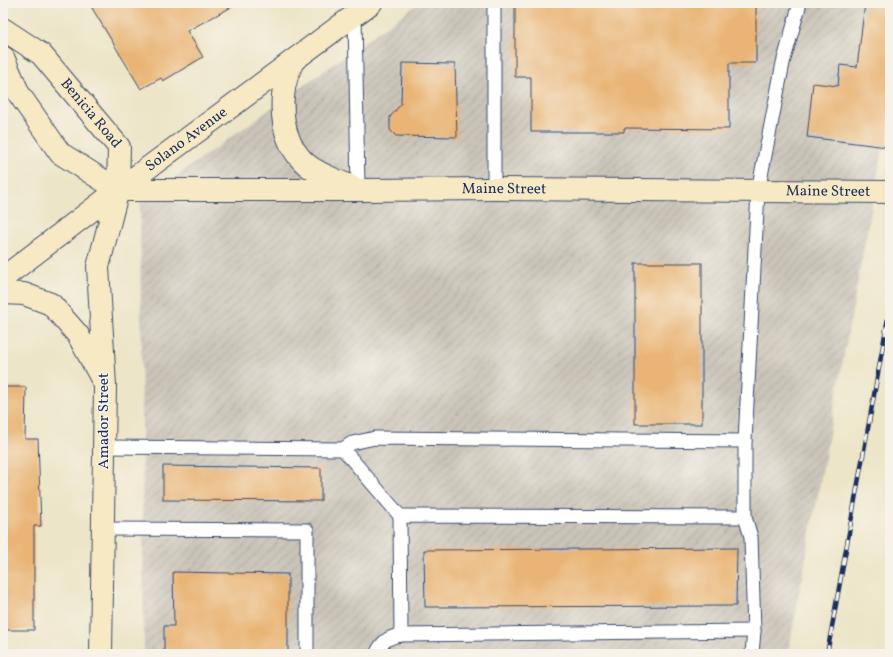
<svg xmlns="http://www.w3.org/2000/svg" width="893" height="657" font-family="Vollkorn,serif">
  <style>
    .industrial { fill: url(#industrial-furrows) }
    .building { fill: #e9b474 }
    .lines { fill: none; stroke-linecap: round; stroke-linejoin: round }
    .lane-casing { stroke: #3a4a6e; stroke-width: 15 }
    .secondary-casing { stroke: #3a4a6e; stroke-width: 24 }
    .lane { stroke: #fff; stroke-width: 13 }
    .secondary { stroke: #f7e9c3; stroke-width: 22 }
    .rail-casing { stroke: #1b2f5e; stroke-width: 4.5 }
    .rail { stroke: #f7f3e8; stroke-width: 3; stroke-dasharray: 9; stroke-linecap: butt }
    .labels { text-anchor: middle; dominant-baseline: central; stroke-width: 3; stroke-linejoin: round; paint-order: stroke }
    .street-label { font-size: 15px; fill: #1b2f5e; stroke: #f7f3e8 }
  </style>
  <defs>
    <pattern id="industrial-furrows" width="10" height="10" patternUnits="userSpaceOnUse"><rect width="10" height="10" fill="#c9c3b8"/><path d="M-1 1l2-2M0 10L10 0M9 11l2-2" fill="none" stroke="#aca8a1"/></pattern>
  </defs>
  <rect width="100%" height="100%" fill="#f7f3e8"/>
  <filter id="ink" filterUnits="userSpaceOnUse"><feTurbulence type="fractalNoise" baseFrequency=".025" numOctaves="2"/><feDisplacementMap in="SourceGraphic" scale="8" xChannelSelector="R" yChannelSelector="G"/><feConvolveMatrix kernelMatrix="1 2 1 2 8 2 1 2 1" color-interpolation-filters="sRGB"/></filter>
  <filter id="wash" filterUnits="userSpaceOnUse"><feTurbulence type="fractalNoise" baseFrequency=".012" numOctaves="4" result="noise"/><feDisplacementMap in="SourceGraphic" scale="16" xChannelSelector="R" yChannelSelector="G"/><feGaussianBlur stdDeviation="0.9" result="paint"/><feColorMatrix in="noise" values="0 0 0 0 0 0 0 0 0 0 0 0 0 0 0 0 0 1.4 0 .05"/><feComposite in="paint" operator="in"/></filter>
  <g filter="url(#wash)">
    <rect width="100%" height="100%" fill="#ece5c7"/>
    <!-- industrial -->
    <path class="industrial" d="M419 3H890V109L788 654H144L140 202Z"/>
    <g id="blocks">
      <!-- building -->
      <g class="building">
        <path d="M89 3H239L187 31 203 57 163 81 161 78 141 89Z"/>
        <path d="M515 3H756V63H729V129L624 128V132H531V77H515Z"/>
        <path d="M865 3H890V121L887 147 807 137 813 83 838 86 840 65 857 67Z"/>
        <path d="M402 63 455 64 457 137 396 136 390 130V117L401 104Z"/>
        <rect x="635" y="263" width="67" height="161"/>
        <path d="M3 387H26L25 439H38L41 526H34V630H3Z"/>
        <path d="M163 466 321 468V501L163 500Z"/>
        <path d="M737 548 736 606 425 607 424 550Z"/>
        <path d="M173 572 288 574V654H164V626H174Z"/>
      </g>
    </g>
  </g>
  <g filter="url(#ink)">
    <use href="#blocks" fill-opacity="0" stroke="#3a4a6e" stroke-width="1"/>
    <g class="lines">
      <defs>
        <g id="lane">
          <path d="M355 15 358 190"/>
          <path d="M494 189V3"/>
          <path d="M104 447 343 449"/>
          <path d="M400 516 343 449 352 443 375 438 745 441"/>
          <path d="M104 529 307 530V654"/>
          <path d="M401 635 754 631"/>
          <path d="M376 654C382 642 387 637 401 635L400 516 745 517"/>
          <path d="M752 654 754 631 751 537 745 517V441L758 191 783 63 800 3"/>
        </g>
        <g id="secondary">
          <path id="s1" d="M3 29 41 54 119 147 118 190 98 267 105 386 101 654"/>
          <path d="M3 57 19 94 60 153 118 190"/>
          <path d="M293 61C277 93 278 139 306 164 319 175 336 180 350 186"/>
          <path id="s2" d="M118 190H358L494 189 890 192"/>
          <path id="s3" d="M3 278 118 190 371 3"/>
          <path d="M3 293 24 294 51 304 78 335 103 381"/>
        </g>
      </defs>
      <!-- lane casing -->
      <use href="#lane" class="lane-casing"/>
      <!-- secondary casing -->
      <use href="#secondary" class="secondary-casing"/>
      <!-- lane -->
      <use href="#lane" class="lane"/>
      <!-- secondary -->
      <use href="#secondary" class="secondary"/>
      <defs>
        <path id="rail" d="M827 654 890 307"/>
      </defs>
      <!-- rail casing -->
      <use href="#rail" class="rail-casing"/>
      <!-- rail -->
      <use href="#rail" class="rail"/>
    </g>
  </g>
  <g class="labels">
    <!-- street labels -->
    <g class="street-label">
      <text stroke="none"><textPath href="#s1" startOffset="123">Benicia Road</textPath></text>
      <text stroke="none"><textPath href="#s3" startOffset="230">Solano Avenue</textPath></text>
      <text stroke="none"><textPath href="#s2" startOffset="386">Maine Street</textPath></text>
      <text stroke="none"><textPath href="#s2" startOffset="710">Maine Street</textPath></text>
      <text transform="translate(104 421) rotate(-90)">Amador Street</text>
    </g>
  </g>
  <!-- margin -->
  <rect width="893" height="657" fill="none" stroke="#f7f3e8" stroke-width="16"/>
</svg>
